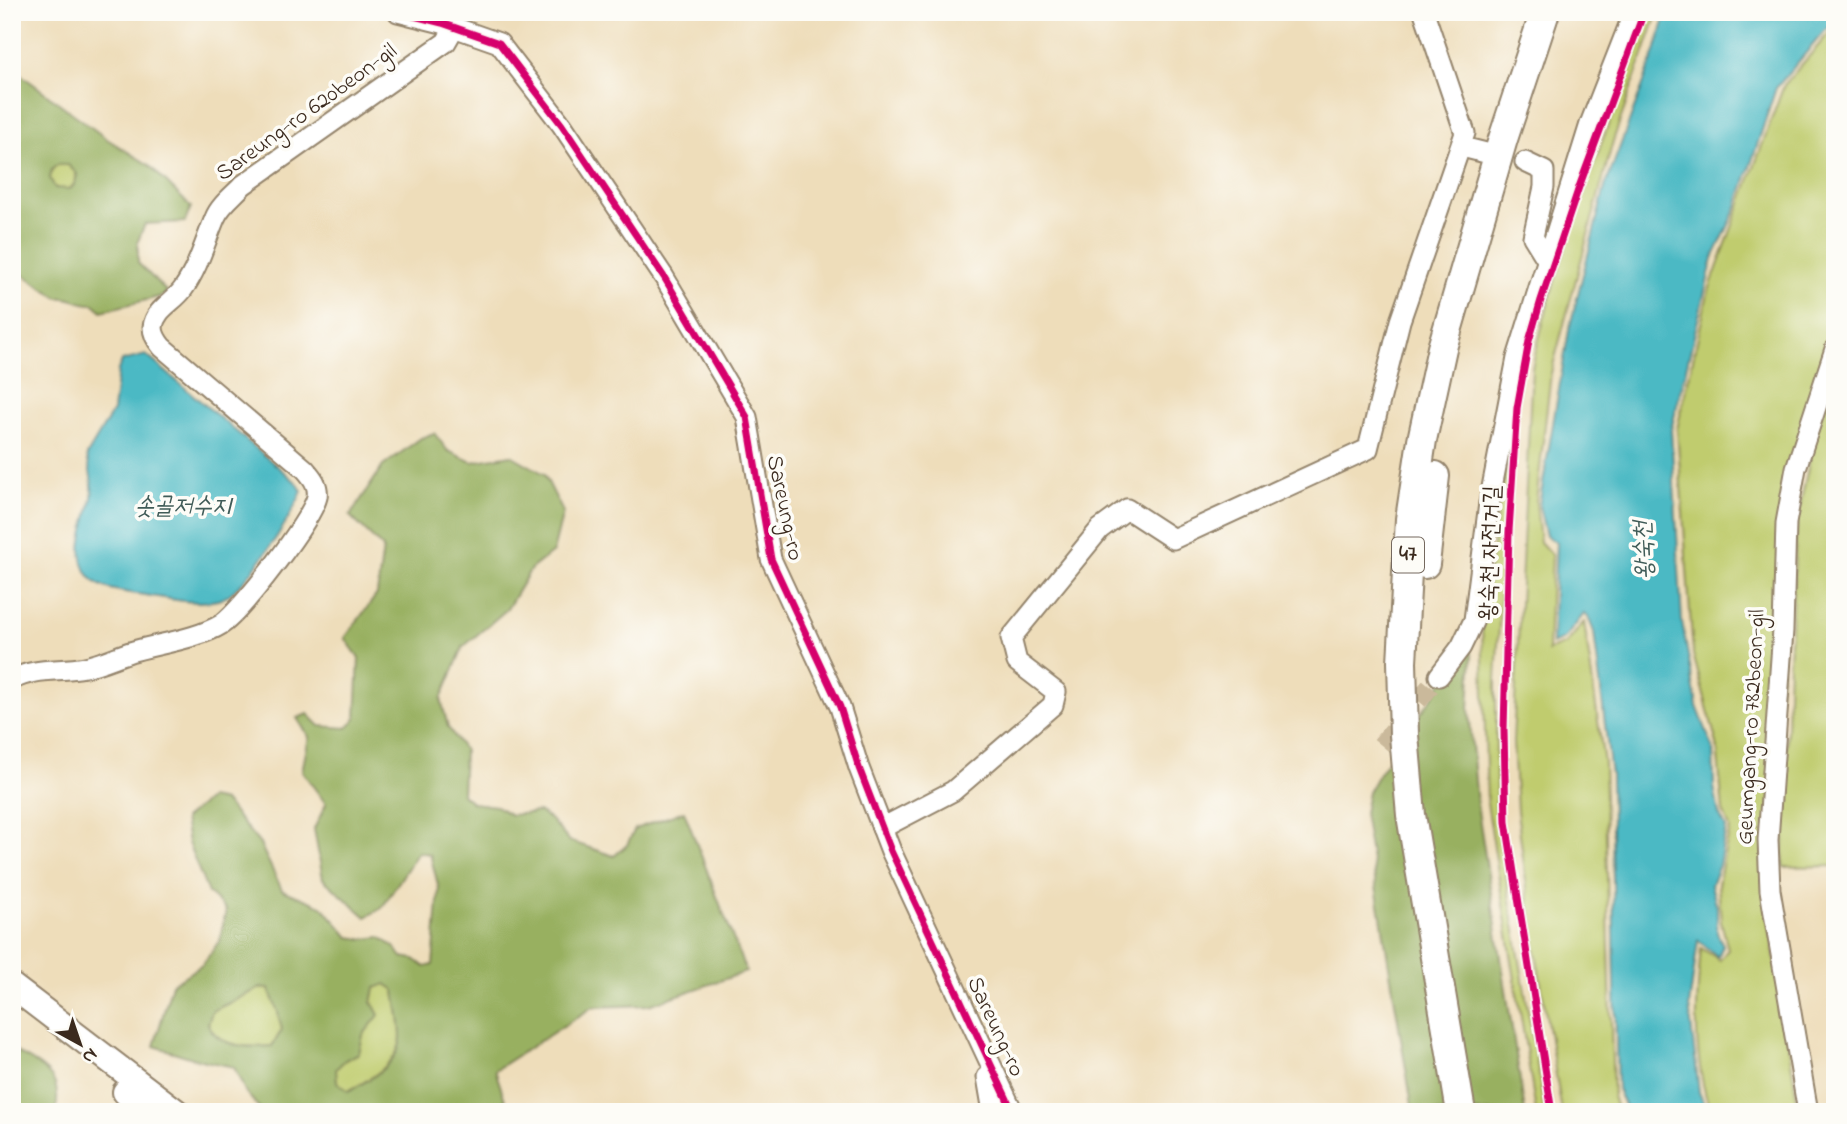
<svg xmlns="http://www.w3.org/2000/svg" width="1847" height="1124" font-family="'Indie Flower','Poor Story',sans-serif">
  <style>
    .green { fill: #c0cc6e; stroke: #7e7b46; stroke-width: 2 }
    .forest { fill: #98b061; stroke: #6a6d40; stroke-width: 2; fill-rule: evenodd }
    .water { fill: #4bb9c4; stroke: #437271; stroke-width: 2 }
    .lines { fill: none; stroke-linecap: round; stroke-linejoin: round }
    .minor-tunnel { stroke: #cab99b; stroke-width: 19; stroke-dasharray: 19 10; stroke-linecap: butt }
    .minor-casing { stroke: #94846c; stroke-width: 23 }
    .major-casing { stroke: #94846c; stroke-width: 28 }
    .highway-casing { stroke: #94846c; stroke-width: 32 }
    .minor { stroke: #fff; stroke-width: 19 }
    .major { stroke: #fff; stroke-width: 24 }
    .highway { stroke: #fff; stroke-width: 28 }
    .cycleway-casing { stroke: #fdfcf7; stroke-width: 11 }
    .cycleway { stroke: #d6006c; stroke-width: 7 }
    .labels { text-anchor: middle; dominant-baseline: central; stroke-width: 7; stroke-linejoin: round; paint-order: stroke }
    .shield { fill: #fdfcf7; stroke: #75695f; stroke-width: 2 }
    .shield-label { font-size: 21px; font-weight: bold; fill: #3b2a1e }
    .street-label { font-size: 23px; fill: #3b2a1e; stroke: #fdfcf7 }
    .water-label { font-size: 24px; font-style: italic; fill: #415c58; stroke: #fdfcf7 }
  </style>
  <rect width="100%" height="100%" fill="#fdfcf7"/>
  <filter id="ink" filterUnits="userSpaceOnUse"><feTurbulence type="fractalNoise" baseFrequency=".0143" numOctaves="2"/><feDisplacementMap in="SourceGraphic" scale="14" xChannelSelector="R" yChannelSelector="G"/><feConvolveMatrix kernelMatrix="1 2 1 2 8 2 1 2 1" color-interpolation-filters="sRGB"/></filter>
  <filter id="wash" filterUnits="userSpaceOnUse"><feTurbulence type="fractalNoise" baseFrequency=".00686" numOctaves="4" result="noise"/><feDisplacementMap in="SourceGraphic" scale="28" xChannelSelector="R" yChannelSelector="G"/><feGaussianBlur stdDeviation="1.57" result="paint"/><feColorMatrix in="noise" values="0 0 0 0 0 0 0 0 0 0 0 0 0 0 0 0 0 1.4 0 .05"/><feComposite in="paint" operator="in"/></filter>
  <g filter="url(#wash)">
    <rect width="100%" height="100%" fill="#eeddba"/>
    <!-- green -->
    <g class="green">
      <path d="M1651 12H1658L1613 141 1551 373 1536 503 1540 542 1552 555 1548 651 1566 644 1584 622 1604 763 1613 1096 1618 1112H1562L1533 935 1517 811 1513 742 1532 368C1559 248 1607 127 1651 12Z"/>
      <path d="M1830 32 1835 35V335L1803 426 1763 884 1799 1112H1711C1692 1060 1696 1002 1701 948L1720 960 1728 949 1721 921 1718 884 1730 828 1723 811 1717 744 1693 654 1677 429 1708 293 1784 85Z"/>
      <circle cx="63" cy="177" r="13"/>
      <path d="M1835 373V866L1783 867 1789 663 1797 520 1814 439Z"/>
      <path d="M1509 448 1496 679V816L1545 1112H1536L1487 803 1482 623 1505 457Z"/>
      <path d="M386 984 395 990C396 1003 404 1032 400 1044 394 1066 367 1081 348 1091L337 1082 335 1069 345 1060 359 1053 363 1035 378 1016 372 1002 375 987Z"/>
      <path d="M261 988 269 989 278 1012 282 1030 272 1046C248 1048 219 1048 208 1024L212 1011Z"/>
    </g>
    <!-- forest -->
    <g class="forest">
      <path d="M12 68 107 139 149 165 191 207 185 222 145 224 138 241V263L167 292 163 296 102 311 94 304C80 305 72 296 58 298L24 275 12 277ZM57 165H68L77 174 75 184 70 189 55 188 50 178 52 169Z"/>
      <path d="M434 433 448 451 472 462 511 455 544 474 563 512 553 552 531 569 507 609 463 647 441 699 448 727 464 750 462 794 473 803 496 806 511 815 538 812 550 819 569 841 614 856 627 845 635 829 684 811 746 972 649 1005 593 1007 495 1070 509 1112H263L246 1093 234 1067 196 1059 154 1046 172 984 202 965 220 940 226 910 208 893 188 843 184 819 210 798 224 801 260 844 282 890 322 906 349 937 363 939 380 937 394 947 402 957 414 959 425 967 433 965 439 889 430 854 418 852 382 908 366 917 323 879 314 829 326 804 302 771 309 737 297 718 308 714 320 726 347 728 356 718 359 658 345 638 377 594 383 548 350 516 383 466 421 438ZM386 984 395 990C396 1003 404 1033 400 1044 394 1066 367 1082 348 1091L337 1082 336 1069 345 1060 359 1053 363 1035 379 1015 372 1002 375 988ZM260 988 269 989 278 1012 282 1030 272 1046C249 1048 219 1048 208 1024L212 1011Z"/>
      <path d="M1466 649 1472 654 1469 709 1477 804 1525 1112H1413L1364 813 1368 792 1379 773Z"/>
      <path d="M12 1049C39 1067 63 1071 56 1110L12 1112Z"/>
    </g>
    <!-- water -->
    <g class="water">
      <path d="M1667 12H1835V31L1828 27 1776 88 1735 212 1713 258 1671 430 1682 622 1697 706 1713 748 1714 787 1719 814 1726 828 1719 865 1711 885 1717 907V933L1723 945 1718 957 1698 940 1689 1006 1699 1092 1707 1112H1627L1617 1089 1611 775 1594 632 1588 617 1584 614 1564 639 1552 644 1556 542 1546 536 1539 506 1569 330 1605 187 1654 55Z"/>
      <path d="M146 355 297 483 302 491C292 516 244 594 218 600 193 606 163 597 138 594 120 591 95 590 86 571 74 547 88 522 92 498 94 483 89 469 87 455L113 411 118 370 122 361Z"/>
    </g>
  </g>
  <g filter="url(#ink)">
    <g class="lines">
      <!-- minor-tunnel -->
      <path class="minor-tunnel" d="M1381 745 1439 676"/>
      <defs>
        <g id="minor">
          <path d="M398 12 442 23 499 43 562 125 664 277 747 417 771 559 840 707 859 768 891 851 1013 1112"/>
          <path d="M1462 147 1486 153"/>
          <path d="M1525 162 1544 171V187L1533 237 1546 258"/>
          <path d="M1439 676 1461 647 1474 620 1489 503 1517 358 1590 124 1634 12"/>
          <path d="M12 680C34 667 60 672 85 667 100 664 115 657 130 652 157 644 198 639 222 624 243 609 311 521 317 497 319 485 312 477 305 469L162 347C157 341 153 335 153 327 155 309 174 302 183 289 198 268 205 242 215 218 220 205 234 195 243 185L446 42 454 28"/>
          <path d="M882 828 953 791 1053 705 1056 692 1017 662 1011 638 1100 529 1127 509 1173 539 1368 449 1400 321 1465 133 1424 12"/>
          <path d="M987 1077 993 1112"/>
          <path d="M1808 1112 1770 890 1768 840 1783 630 1786 523 1796 468 1835 349"/>
        </g>
        <g id="major">
          <path d="M12 986 177 1112"/>
          <path d="M125 1092 147 1112"/>
        </g>
        <g id="highway">
          <path d="M1425 564 1435 476"/>
          <path d="M1461 1112 1411 815 1404 735 1402 662 1410 519 1422 440 1442 348 1503 139 1545 12"/>
        </g>
      </defs>
      <!-- minor casing -->
      <use href="#minor" class="minor-casing"/>
      <!-- major casing -->
      <use href="#major" class="major-casing"/>
      <!-- highway casing -->
      <use href="#highway" class="highway-casing"/>
      <!-- minor -->
      <use href="#minor" class="minor"/>
      <!-- major -->
      <use href="#major" class="major"/>
      <!-- highway -->
      <use href="#highway" class="highway"/>
      <defs>
        <g id="cycleway">
          <path d="M398 12 442 23 499 43 562 125 664 277 747 417 771 559 840 707 859 768 891 851 1013 1112"/>
          <path d="M1552 1112 1506 822 1504 730 1509 531 1517 408 1529 341 1541 300 1579 187 1644 12"/>
        </g>
      </defs>
      <!-- cycleway casing -->
      <use href="#cycleway" class="cycleway-casing"/>
      <!-- cycleway -->
      <use href="#cycleway" class="cycleway"/>
    </g>
  </g>
  <g class="labels">
    <!-- shield labels -->
    <rect class="shield" x="1392" y="537.5" width="32" height="35" rx="5"/>
    <g class="shield-label">
      <text x="1408" y="555">47</text>
    </g>
    <!-- street labels -->
    <g class="street-label">
      <text transform="translate(307 113) rotate(-36)">Sareung-ro 620beon-gil</text>
      <text transform="translate(784 508) rotate(78)">Sareung-ro</text>
      <text transform="translate(1491 553) rotate(-88)">왕숙천 자전거길</text>
      <text transform="translate(1752 727) rotate(-87)">Geumgang-ro 782beon-gil</text>
      <text transform="translate(995 1027) rotate(65)">Sareung-ro</text>
    </g>
    <!-- water labels -->
    <g class="water-label">
      <text x="183" y="507">솟골저수지</text>
      <text transform="translate(1645 550) rotate(-93)">왕숙천</text>
    </g>
  </g>
  <!-- margin -->
  <rect width="1847" height="1124" fill="none" stroke="#fdfcf7" stroke-width="42"/>
  <!-- north arrow -->
  <g transform="translate(80 1044) rotate(140)" stroke="#fdfcf7" stroke-width="5" paint-order="stroke">
  <path d="M0-5L12 26L0 18L-12 26Z" fill="#3b2a1e"/>
  <text y="-10" font-size="19" font-weight="bold" text-anchor="middle" fill="#3b2a1e">N</text>
  </g>
</svg>
